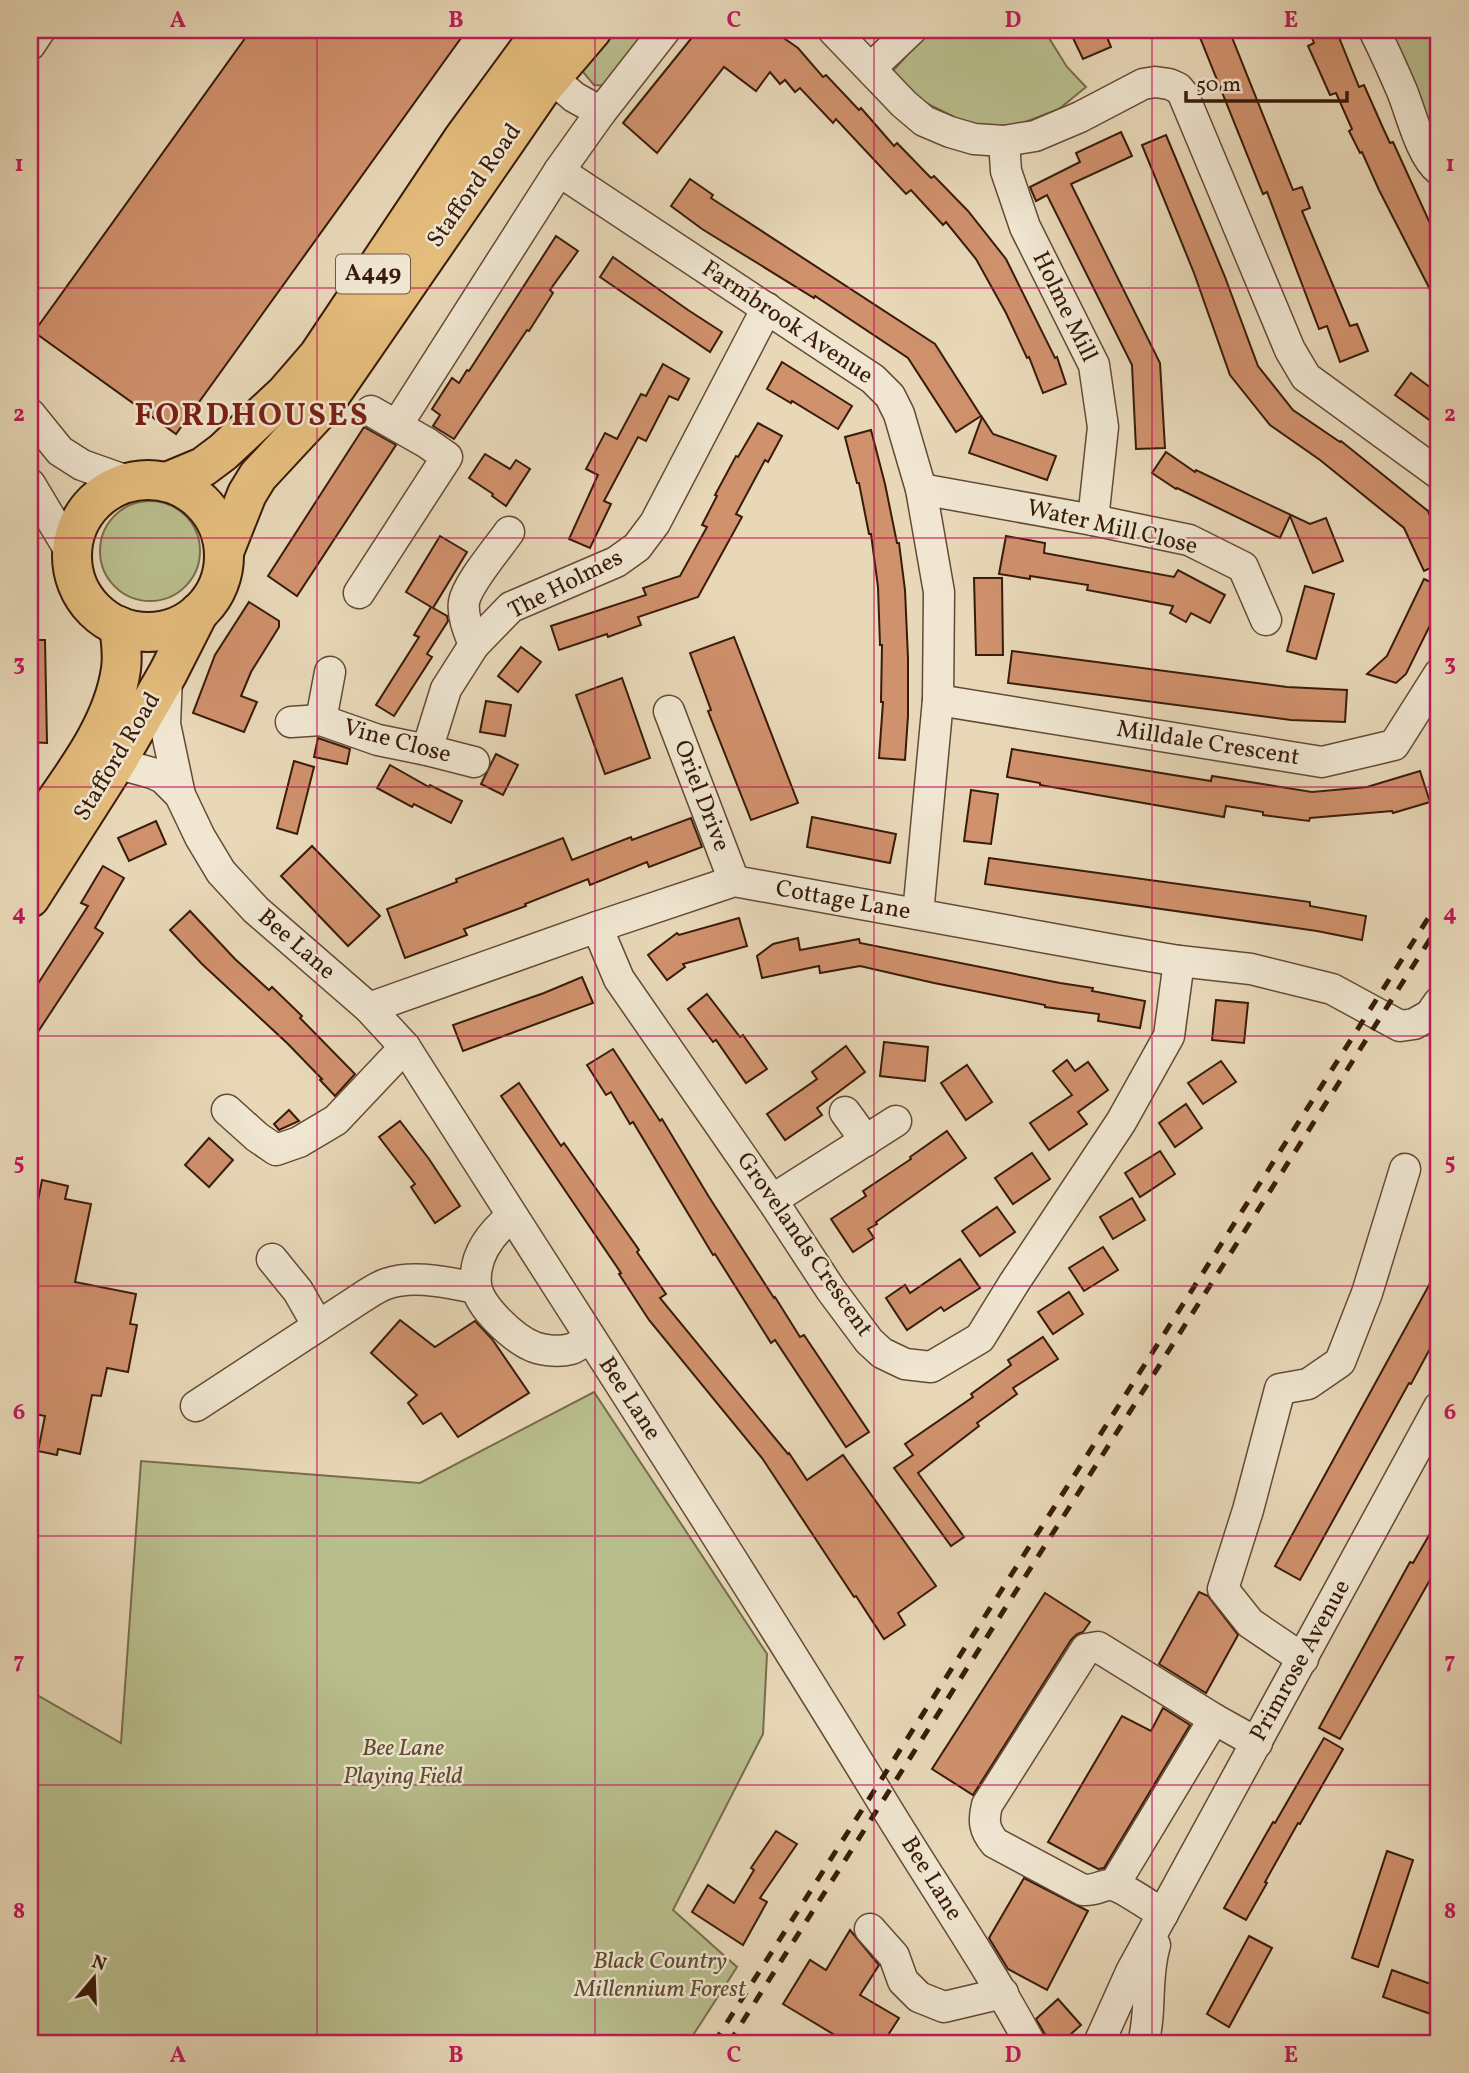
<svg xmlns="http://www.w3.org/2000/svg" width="1469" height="2073" font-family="Vollkorn,serif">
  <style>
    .green { fill: #b9be8d; stroke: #786c4b; stroke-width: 2 }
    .building { fill: #d0916d; stroke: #381b09; stroke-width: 2 }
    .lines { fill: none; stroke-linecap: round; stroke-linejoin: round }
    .minor-casing { stroke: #644a35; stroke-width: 33 }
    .highway-casing { stroke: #381b09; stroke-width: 42 }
    .minor { stroke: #f0e6d1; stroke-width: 30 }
    .highway { stroke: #e4bc7c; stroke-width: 38 }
    .rail { stroke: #381b09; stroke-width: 5; stroke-dasharray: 12 12; stroke-linecap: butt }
    .grid { fill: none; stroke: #c2185b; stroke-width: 2; stroke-opacity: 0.55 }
    .labels { text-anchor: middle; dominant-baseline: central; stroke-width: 5; stroke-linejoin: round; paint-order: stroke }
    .shield { fill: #f0e6d1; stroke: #6f5845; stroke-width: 2 }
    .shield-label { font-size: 23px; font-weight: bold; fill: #381b09 }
    .street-label { font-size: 24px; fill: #381b09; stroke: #f0e6d1 }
    .park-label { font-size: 24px; font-style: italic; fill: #5f4c31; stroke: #f0e6d1 }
    .district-label { font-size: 32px; font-weight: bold; letter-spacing: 2px; fill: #7a1f14; stroke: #f0e6d1 }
    .neatline { fill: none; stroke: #c2185b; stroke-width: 2.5 }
    .grid-label { font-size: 23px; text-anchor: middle; font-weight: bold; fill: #c2185b }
  </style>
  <rect width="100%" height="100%" fill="#e8d8b8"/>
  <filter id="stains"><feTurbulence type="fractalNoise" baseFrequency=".00286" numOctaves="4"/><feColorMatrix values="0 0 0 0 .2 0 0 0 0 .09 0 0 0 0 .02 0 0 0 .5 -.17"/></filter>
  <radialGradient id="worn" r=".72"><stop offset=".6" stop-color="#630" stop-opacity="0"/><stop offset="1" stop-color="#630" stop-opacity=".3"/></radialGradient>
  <!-- green -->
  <g class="green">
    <path d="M608 30H649L609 86 594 85 583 72 590 52Z"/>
    <path d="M930 30H1044L1067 67 1086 87 1059 109 1012 127 966 123 914 97 891 73Z"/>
    <path d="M1387 30H1439V148Z"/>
    <circle cx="150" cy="551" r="50"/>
    <path d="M594 1392 767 1654 763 1734 673 1910 737 1967 688 2043H30V1691L121 1743 141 1461 420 1483Z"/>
  </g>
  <!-- building -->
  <g class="building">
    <path d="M251 30H449L461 38 176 434 34 332Z"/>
    <path d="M698 30H772L798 48 823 77 826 75 859 110 861 108 894 146 897 143 931 178 934 176 968 211 1006 259 1055 358 1057 357 1066 384 1043 393 1029 357 1027 358 1006 313 976 259 946 222 943 225 911 190 906 194 836 119 833 123 800 88 795 92 785 80 780 84 770 72 756 91 724 67 657 153 623 123Z"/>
    <path d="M1086 30H1104L1111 47 1083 59 1072 36Z"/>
    <path d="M1197 30H1229L1293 190 1302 187 1310 208 1302 211 1350 326 1357 324 1368 351 1340 362 1327 326 1319 329 1267 192 1263 194Z"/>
    <path d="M1309 30H1336L1359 87 1364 85 1383 128 1390 143 1393 142 1433 230 1439 227V307L1379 190 1362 152 1360 153 1349 131 1352 129 1336 93 1330 95 1318 68 1308 46 1314 43Z"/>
    <path d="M1121 132 1132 156 1071 184 1160 363 1165 448 1136 449 1132 365 1047 195 1036 201 1030 187 1080 162 1076 153Z"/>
    <path d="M1166 135 1225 277 1258 366 1293 410 1340 442 1341 441 1428 511 1439 536V564L1424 571 1404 528 1320 460 1270 425 1230 375 1194 273 1142 145Z"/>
    <path d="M690 179 713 195 711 198 935 344 981 416 956 432 908 358 815 296 814 298 702 229 671 206Z"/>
    <path d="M556 236 578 251 550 290 553 293 529 331 527 330 454 439 433 426 440 415 432 409 452 378 459 383 467 370 469 371Z"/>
    <path d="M613 257 688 310 722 332 710 352 600 277Z"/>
    <path d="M782 362 852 406 838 429 792 401 791 403 767 389Z"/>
    <path d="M663 364 689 379 678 400 669 396 646 441 638 437 604 501 611 504 590 548 569 539 598 475 586 469 605 433 617 439 641 394 646 396Z"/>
    <path d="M1411 373 1439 394V427L1395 395Z"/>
    <path d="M982 417 993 434 1056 456 1047 480 969 453Z"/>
    <path d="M758 423 782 436 768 462 765 460 736 514 742 517 698 597 638 617 641 625 608 637 607 634 559 650 551 626 646 595 643 588 680 576 707 527 702 525 717 496 715 495 736 456 738 457Z"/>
    <path d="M364 427 396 445 297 596 268 576Z"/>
    <path d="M871 430 885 484 897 543H899L905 590 908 658V716L905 760 879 758 883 702H881L882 645H880L878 587 871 534H869L859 483H857L845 437Z"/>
    <path d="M1166 452 1195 472 1196 470 1310 524 1326 518 1343 561 1313 573 1290 516 1280 538 1177 488 1176 489 1152 473Z"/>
    <path d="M485 454 510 469 516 460 530 469 506 506 492 496 493 494 469 478Z"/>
    <path d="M440 536 467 552 433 608 447 616 448 621 427 654 432 657 394 716 376 705 419 637 414 635 431 607 406 592Z"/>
    <path d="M1006 536 1045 543 1044 553 1174 577 1178 570 1225 595 1210 623 1191 613 1186 622 1170 613 1173 606 1087 590 1088 585 1030 576V579L999 574Z"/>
    <path d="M974 578H1002L1003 655H976Z"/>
    <path d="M1424 579 1439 586V607L1406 674 1396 683 1367 674 1387 656Z"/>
    <path d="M1305 586 1334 594 1316 659 1287 651Z"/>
    <path d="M249 602 279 621V627L251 672 241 696 257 702 244 732 193 713 215 655Z"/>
    <path d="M734 637 798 803 751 820 708 711 711 710 690 653Z"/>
    <path d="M30 640H45L47 743 30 742Z"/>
    <path d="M521 647 541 662 518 692 498 676Z"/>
    <path d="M1012 651 1287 687 1347 690 1345 722 1291 720 1008 683Z"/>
    <path d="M622 678 650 758 605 774 576 695Z"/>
    <path d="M486 701 511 705 505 736 480 732Z"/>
    <path d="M318 738 350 749 347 764 314 757Z"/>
    <path d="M1012 749 1211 781 1212 776 1312 792 1367 787 1420 771 1430 802 1393 813 1392 811 1310 818 1309 821 1263 815V812L1226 806 1224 817 1040 785V783L1007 777Z"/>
    <path d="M496 754 518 765 503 795 481 784Z"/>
    <path d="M294 761 314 767 297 834 277 828Z"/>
    <path d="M390 765 429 787 430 785 462 801 451 823 414 804 412 807 377 788Z"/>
    <path d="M971 790 998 794 991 844 964 841Z"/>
    <path d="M812 817 896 834 890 863 807 847Z"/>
    <path d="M691 818 702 847 649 867 647 862 590 885 588 879 525 904 526 906 464 929 467 935 405 958 387 909 457 882 456 879 563 838 572 860 631 837 632 840Z"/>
    <path d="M156 821 166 844 129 861 118 838Z"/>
    <path d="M312 846 380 916 348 946 281 876Z"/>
    <path d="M989 858 1310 902V906L1366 916 1362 940 1317 931 985 884Z"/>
    <path d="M103 866 124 878 95 928 103 933 30 1044V996L88 906 81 903Z"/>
    <path d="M190 911 235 959 269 990 272 987 302 1016 300 1018 355 1074 335 1096 320 1080 322 1079 287 1043 202 964 170 930Z"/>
    <path d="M739 918 747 946 683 964 685 967 667 980 648 955 677 933 679 935Z"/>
    <path d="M798 938 800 950 859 939 860 943 1060 983 1093 988 1092 991 1145 1001 1140 1028 1098 1021 1099 1014 1045 1007V1005L934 983 860 966 820 973 819 966 762 978 757 956 773 944Z"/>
    <path d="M582 977 593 1003 463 1051 453 1025 544 993Z"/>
    <path d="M707 994 740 1037 743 1035 767 1069 746 1083 716 1040 713 1042 688 1009Z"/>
    <path d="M1216 1000 1248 1003 1244 1043 1212 1040Z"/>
    <path d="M884 1042 928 1047 925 1081 880 1076Z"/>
    <path d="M846 1046 865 1072 817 1108 822 1115 785 1140 767 1114 817 1079 812 1072Z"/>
    <path d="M613 1049 660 1121 662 1119 709 1197 774 1298 775 1297 800 1337 804 1335 869 1432 846 1447 775 1340 771 1343 715 1254 713 1255 633 1122 630 1124 611 1092 606 1095 587 1065Z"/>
    <path d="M1067 1060 1075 1071 1088 1062 1108 1090 1078 1112 1087 1124 1049 1150 1030 1123 1072 1095 1053 1071Z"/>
    <path d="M1221 1061 1236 1082 1203 1104 1188 1083Z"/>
    <path d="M967 1065 992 1102 966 1120 941 1083Z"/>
    <path d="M519 1083 561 1146 564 1143 639 1250 637 1252 666 1294 660 1298 788 1454 789 1453 807 1480 843 1455 936 1586 898 1613 905 1625 884 1639 856 1596 854 1597 762 1458 649 1320 619 1274 621 1273 501 1096Z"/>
    <path d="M1186 1104 1202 1128 1175 1147 1159 1123Z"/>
    <path d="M289 1110 299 1121 279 1130 274 1124Z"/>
    <path d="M400 1121 429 1159 460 1206 435 1223 411 1187 415 1184 379 1137Z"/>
    <path d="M947 1131 966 1158 876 1222 877 1224 868 1229 874 1238 853 1252 831 1219 866 1196 863 1191 911 1159 910 1157Z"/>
    <path d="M209 1138 233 1160 209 1187 185 1165Z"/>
    <path d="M1160 1151 1175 1174 1140 1197 1125 1173Z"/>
    <path d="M1032 1153 1050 1179 1013 1204 995 1178Z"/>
    <path d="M42 1180 68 1186 65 1199 91 1204 75 1282 136 1294 130 1324 137 1325 128 1372 107 1368 101 1396 92 1395 80 1454 58 1449 57 1455 38 1451 45 1416 30 1413V1283L36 1252 30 1251V1242Z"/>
    <path d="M1132 1198 1145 1220 1113 1239 1100 1217Z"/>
    <path d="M997 1207 1015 1232 980 1256 962 1231Z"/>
    <path d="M1103 1247 1118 1270 1084 1291 1069 1268Z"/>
    <path d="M960 1259 980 1288 944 1311 941 1307 907 1330 886 1298 905 1285 910 1293Z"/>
    <path d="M1439 1267V1332L1411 1384 1409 1383 1300 1580 1275 1566Z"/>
    <path d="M1069 1292 1083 1314 1053 1334 1038 1312Z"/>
    <path d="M400 1320 435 1347 475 1321 492 1339 529 1393 458 1437 441 1413 423 1424 408 1403 417 1395 371 1353Z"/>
    <path d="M1043 1337 1058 1359 1013 1388 1017 1394 977 1423 979 1426 918 1473 964 1537 951 1546 894 1468 913 1455 905 1444 973 1397 971 1394 1011 1365 1008 1360Z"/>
    <path d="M1439 1518V1564L1340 1739 1319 1728 1410 1562 1413 1563Z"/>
    <path d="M1199 1592 1208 1596 1238 1635 1206 1693 1159 1664Z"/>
    <path d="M1045 1593 1090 1622 1083 1632 1077 1634 1071 1640 973 1795 932 1769Z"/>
    <path d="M1163 1708 1190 1725 1104 1868 1098 1869 1048 1842 1122 1716 1151 1731Z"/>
    <path d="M1324 1738 1343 1749 1300 1824 1298 1823 1265 1882 1267 1883 1246 1920 1224 1908 1273 1822 1275 1823Z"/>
    <path d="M776 1831 797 1844 760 1898 767 1902 743 1945 692 1912 708 1885 734 1903 754 1870 751 1868Z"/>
    <path d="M1387 1851 1413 1860 1378 1967 1352 1958Z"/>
    <path d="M1024 1878 1088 1911 1047 1990 1008 1969 989 1938Z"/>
    <path d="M850 1930 879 1965 860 1995 899 2018 883 2043H848L783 2004 810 1960 826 1970Z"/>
    <path d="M1249 1936 1272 1948 1229 2027 1207 2014Z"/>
    <path d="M1392 1970 1439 1987V2017L1383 1997Z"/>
    <path d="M1058 1999 1081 2025 1061 2043H1053L1046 2036 1036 2019Z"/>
  </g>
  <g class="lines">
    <defs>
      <g id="minor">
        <path d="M833 30 904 104 924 121 950 132 974 139 1004 141 1035 136 1080 117 1143 84 1155 82 1169 84 1178 88 1183 94 1290 350 1306 377 1439 474"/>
        <path d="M1374 30C1384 50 1393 70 1402 91 1411 113 1421 156 1439 170"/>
        <path d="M30 45 40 30"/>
        <path d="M871 68 911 30"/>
        <path d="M552 78 574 97 601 112"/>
        <path d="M1004 141 1006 171 1025 227 1094 365 1103 427 1093 520"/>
        <path d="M559 171 873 379 890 396 899 414 921 489 939 592 938 700 918 914"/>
        <path d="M30 414 60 451 82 465 130 482"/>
        <path d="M397 425 559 171 601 112 665 30"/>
        <path d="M30 484 72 554"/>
        <path d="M921 489 1093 520 1189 540 1243 567 1266 620"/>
        <path d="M359 593 447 457 427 443 371 411"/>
        <path d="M474 645C469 632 462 616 464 602 467 584 498 548 509 532"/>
        <path d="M167 677 165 724 180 795 200 837 221 872 256 910 369 1008 405 1047C563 1296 725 1544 879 1796 929 1879 984 1958 1030 2043"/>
        <path d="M938 700 1322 762 1394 745 1439 674"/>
        <path d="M669 711 734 881"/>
        <path d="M321 720 330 672"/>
        <path d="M291 722 321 720 378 740 427 750 474 762"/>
        <path d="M427 750 446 689 474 645 511 607 616 562 637 547 655 523 767 308"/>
        <path d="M116 763 152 773 163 778 180 795"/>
        <path d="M597 927 619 979 772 1200 831 1290 869 1341 882 1353 905 1364 931 1367 980 1338 1014 1283 1121 1122 1169 1036 1179 961"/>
        <path d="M369 1008 597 927 734 881 1114 950 1179 961 1251 969 1332 989 1400 1026 1414 1024 1430 1015 1439 1002"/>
        <path d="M227 1110 257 1137 276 1150 299 1142 336 1120 405 1047"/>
        <path d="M845 1112 866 1141"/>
        <path d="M772 1200 896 1121"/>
        <path d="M512 1216C491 1233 473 1255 476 1285 479 1307 514 1339 534 1347 545 1351 560 1352 571 1349 578 1347 584 1341 589 1337"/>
        <path d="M272 1259 298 1291 318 1326"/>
        <path d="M196 1406 361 1298C369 1293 377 1287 386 1284 414 1274 448 1283 476 1288"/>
        <path d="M1303 1659 1250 1623 1223 1589 1248 1510 1280 1389 1308 1384 1340 1362 1367 1293 1405 1169"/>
        <path d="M1114 1885 1214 1719"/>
        <path d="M1163 1914C1153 1908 1121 1886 1112 1885 1102 1884 1097 1891 1083 1890L995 1843C984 1830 983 1821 987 1805L1086 1649 1098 1647 1214 1719 1257 1743"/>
        <path d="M870 1929 894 1956 903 1981 919 1997 944 2007 1003 1993"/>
        <path d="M1099 2043 1131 1972 1439 1407"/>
        <path d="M1143 2043C1152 2012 1145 1978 1155 1945"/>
      </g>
      <g id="highway">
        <circle cx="148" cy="556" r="76"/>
        <path d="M167 482 203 467 223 452 286 393 318 356 463 139 543 30"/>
        <path d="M224 552 247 494 258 476 323 406 540 91 592 30"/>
        <path d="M30 839C63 787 112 733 121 669 123 655 121 640 119 626"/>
        <path d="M30 898 116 763 168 673 199 612"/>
      </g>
    </defs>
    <!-- minor casing -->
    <use href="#minor" class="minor-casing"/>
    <!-- highway casing -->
    <use href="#highway" class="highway-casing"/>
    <!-- minor -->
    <use href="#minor" class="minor"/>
    <!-- highway -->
    <use href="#highway" class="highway"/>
    <!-- rail -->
    <g class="rail">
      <path d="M714 2043 1439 901"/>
      <path d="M729 2043 1439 925"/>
    </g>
  </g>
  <!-- grid -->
  <path class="grid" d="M317 30V2043M595 30V2043M874 30V2043M1152 30V2043M30 288H1439M30 538H1439M30 787H1439M30 1036H1439M30 1286H1439M30 1536H1439M30 1785H1439"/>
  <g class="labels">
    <!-- shield labels -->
    <rect class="shield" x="336" y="254.5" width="74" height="39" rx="5"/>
    <g class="shield-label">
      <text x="373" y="274">A449</text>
    </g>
    <!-- street labels -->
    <g class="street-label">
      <text transform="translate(475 186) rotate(-55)">Stafford Road</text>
      <text transform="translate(1064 307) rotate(64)">Holme Mill</text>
      <text transform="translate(787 323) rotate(34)">Farmbrook Avenue</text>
      <text transform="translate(1112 528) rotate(13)">Water Mill Close</text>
      <text transform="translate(566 585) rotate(-27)">The Holmes</text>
      <text transform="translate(397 742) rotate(15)">Vine Close</text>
      <text transform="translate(1208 744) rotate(9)">Milldale Crescent</text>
      <text transform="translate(118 757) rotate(-59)">Stafford Road</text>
      <text transform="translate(701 796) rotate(69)">Oriel Drive</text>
      <text transform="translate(843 901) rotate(10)">Cottage Lane</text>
      <text transform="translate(296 945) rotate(41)">Bee Lane</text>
      <text transform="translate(804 1245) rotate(55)">Grovelands Crescent</text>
      <text transform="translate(629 1399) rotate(57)">Bee Lane</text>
      <text transform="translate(1301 1661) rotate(-61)">Primrose Avenue</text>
      <text transform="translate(931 1879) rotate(58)">Bee Lane</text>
    </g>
    <!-- park labels -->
    <g class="park-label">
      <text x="403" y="1749">Bee Lane<tspan x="403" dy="28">Playing Field</tspan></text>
      <text x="660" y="1962">Black Country<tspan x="660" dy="28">Millennium Forest</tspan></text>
    </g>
    <!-- district labels -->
    <g class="district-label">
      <text x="252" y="417">FORDHOUSES</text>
    </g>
  </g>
  <!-- margin -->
  <rect width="1469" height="2073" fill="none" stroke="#e8d8b8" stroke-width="77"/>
  <!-- north arrow -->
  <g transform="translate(94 1978) rotate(19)" stroke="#f0e6d1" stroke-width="5" paint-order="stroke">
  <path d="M0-5L12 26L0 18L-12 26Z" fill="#381b09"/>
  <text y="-10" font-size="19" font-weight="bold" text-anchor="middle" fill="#381b09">N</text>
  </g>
  <!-- scale -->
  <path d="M1186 91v10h161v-10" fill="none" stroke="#381b09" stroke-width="3.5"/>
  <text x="1196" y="91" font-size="21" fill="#381b09" stroke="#f0e6d1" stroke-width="5" paint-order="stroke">50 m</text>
  <rect x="38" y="38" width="1392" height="1997" class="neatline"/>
  <g class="grid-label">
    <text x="178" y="27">A</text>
    <text x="456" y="27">B</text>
    <text x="734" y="27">C</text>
    <text x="1013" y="27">D</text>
    <text x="1291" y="27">E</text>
    <text x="19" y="171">1</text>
    <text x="1450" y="171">1</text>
    <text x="19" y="421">2</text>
    <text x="1450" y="421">2</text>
    <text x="19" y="670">3</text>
    <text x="1450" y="670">3</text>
    <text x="19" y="920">4</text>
    <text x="1450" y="920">4</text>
    <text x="19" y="1169">5</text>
    <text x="1450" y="1169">5</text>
    <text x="19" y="1419">6</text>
    <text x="1450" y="1419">6</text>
    <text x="19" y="1668">7</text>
    <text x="1450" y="1668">7</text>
    <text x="19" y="1918">8</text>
    <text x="1450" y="1918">8</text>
    <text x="178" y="2062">A</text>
    <text x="456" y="2062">B</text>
    <text x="734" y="2062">C</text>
    <text x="1013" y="2062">D</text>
    <text x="1291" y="2062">E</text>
  </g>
  <rect width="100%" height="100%" filter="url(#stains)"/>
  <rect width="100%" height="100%" fill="url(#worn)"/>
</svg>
